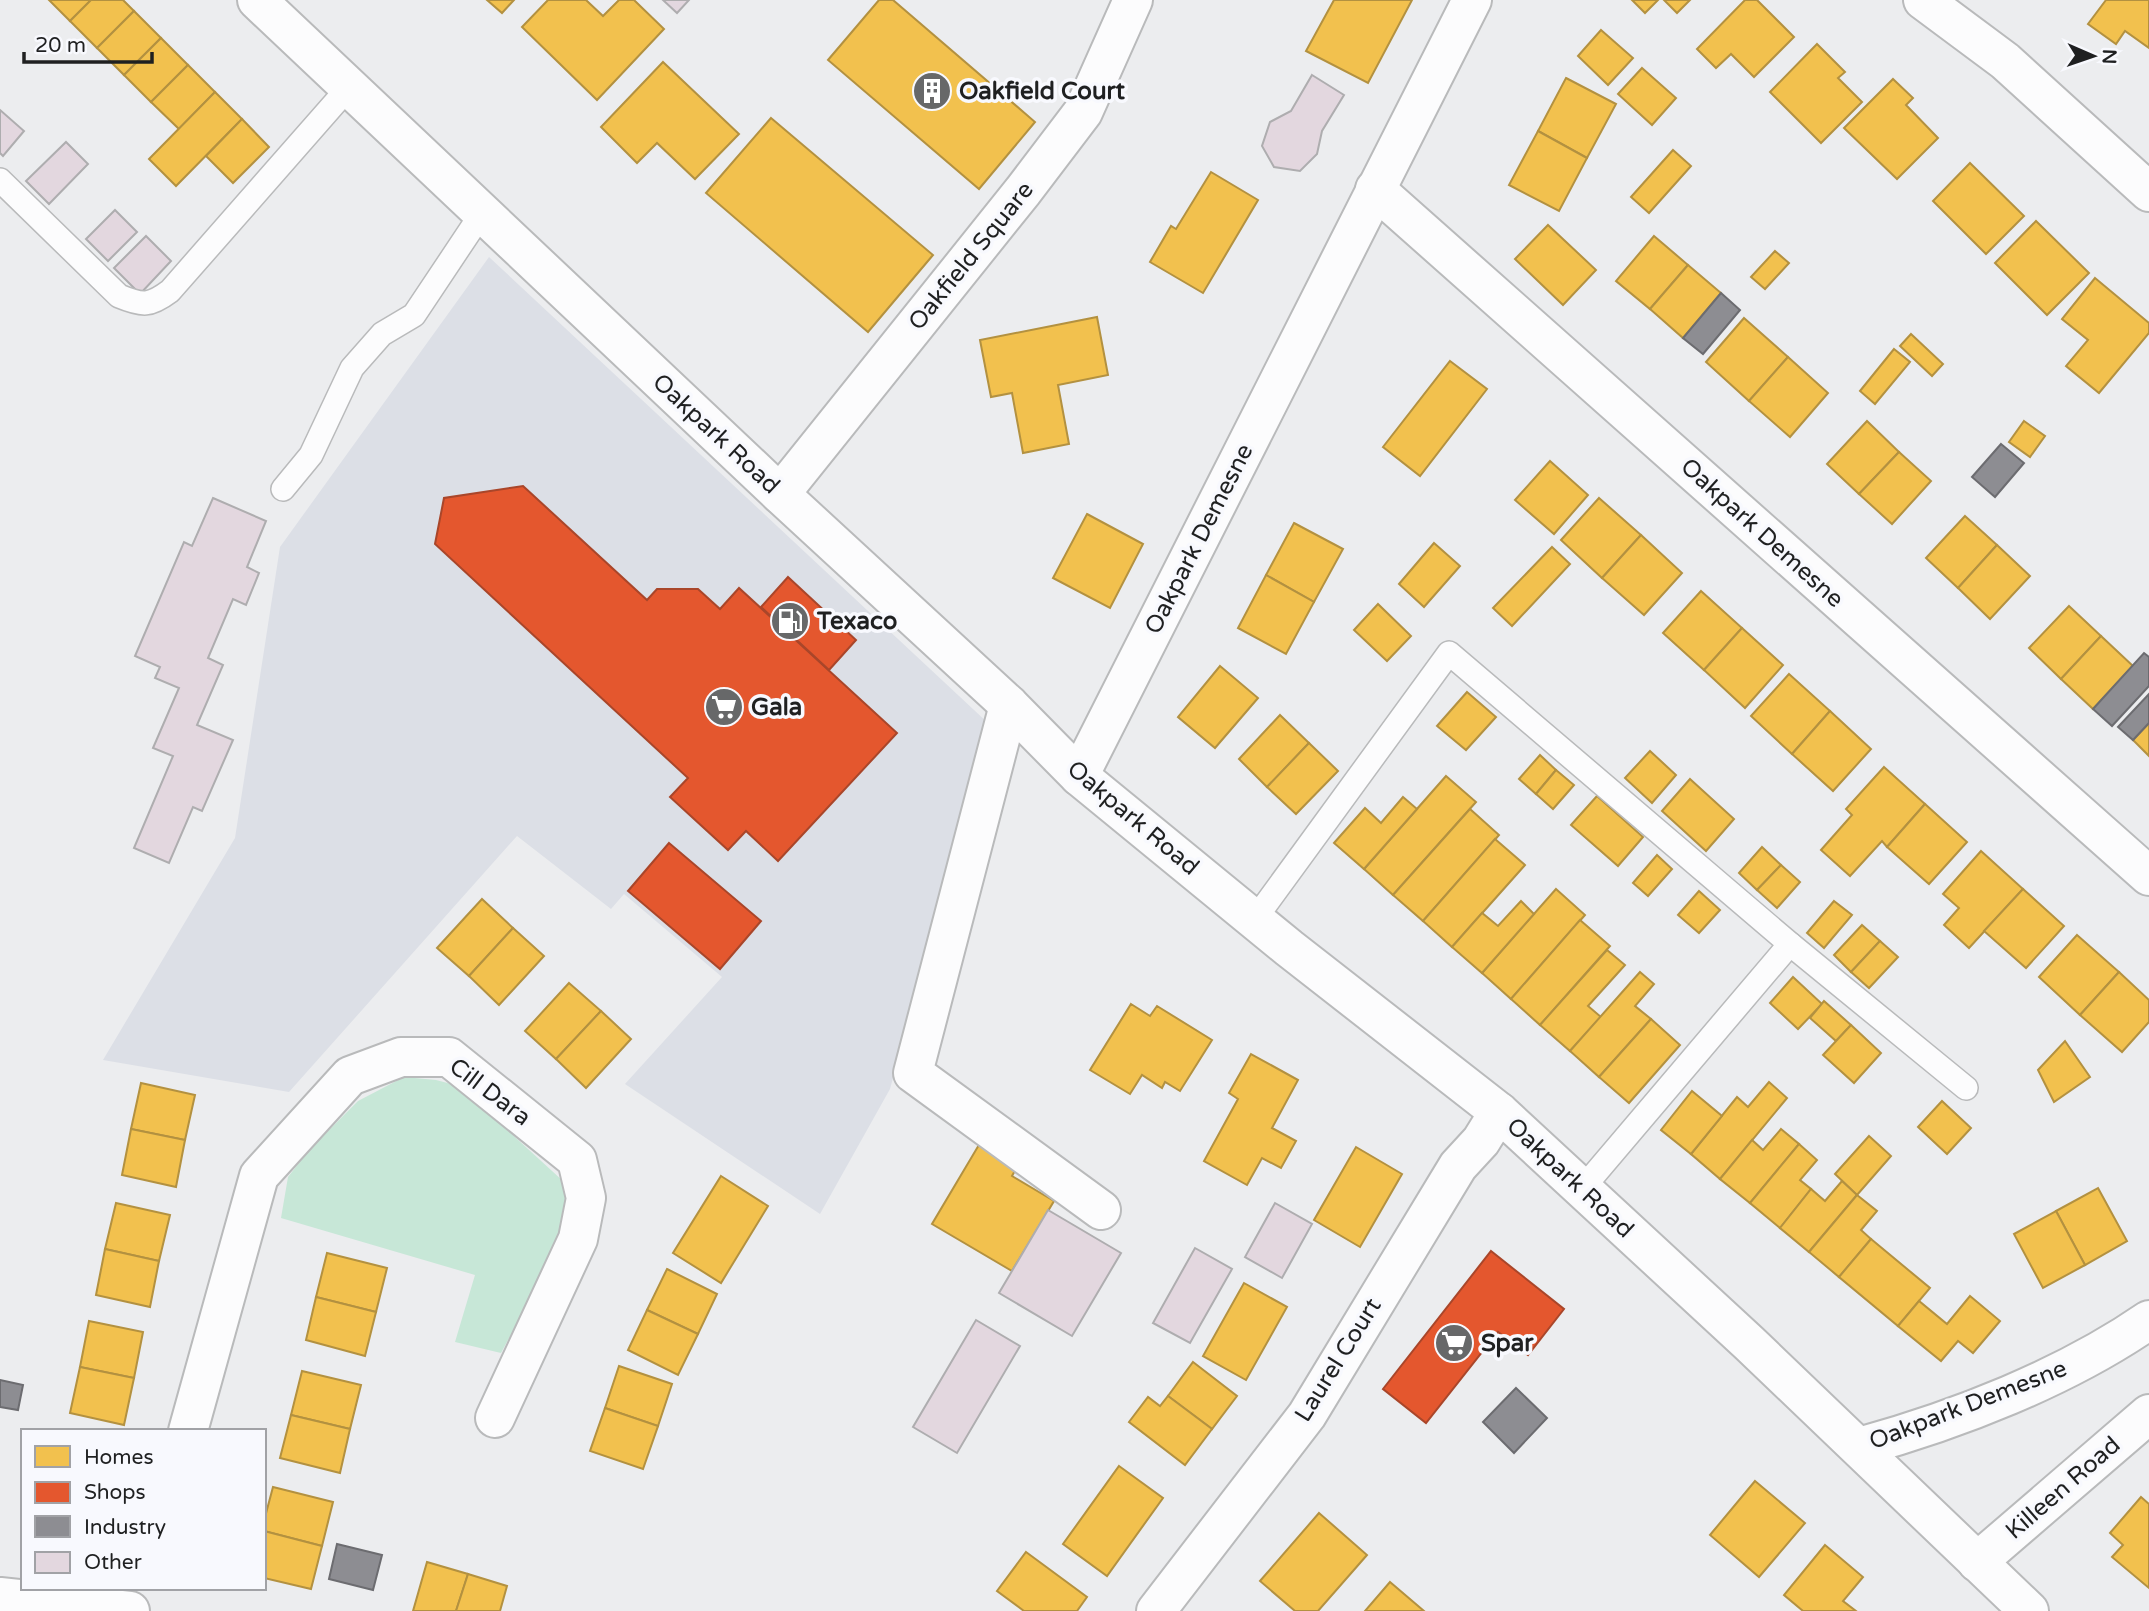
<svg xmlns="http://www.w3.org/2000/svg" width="2149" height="1611" font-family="'Varela Round',sans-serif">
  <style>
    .built { fill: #dcdfe6 }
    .green { fill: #c7e7d7 }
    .homes { fill: #f2c14e; stroke: #b39140; stroke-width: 2 }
    .shops { fill: #e4572e; stroke: #a9462a; stroke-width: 2 }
    .industry { fill: #8d8d92; stroke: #6c6c70; stroke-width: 2 }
    .building { fill: #e3d7df; stroke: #aeadaf; stroke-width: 2 }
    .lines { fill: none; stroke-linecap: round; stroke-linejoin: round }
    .lane-casing { stroke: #b9babb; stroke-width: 26 }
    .street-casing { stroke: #b9babb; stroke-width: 42 }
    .secondary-casing { stroke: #b9babb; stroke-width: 42 }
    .lane { stroke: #fcfcfd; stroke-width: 23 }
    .street { stroke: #fcfcfd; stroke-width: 38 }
    .secondary { stroke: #fcfcfd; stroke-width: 38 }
    .labels { text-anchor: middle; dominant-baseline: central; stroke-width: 7; stroke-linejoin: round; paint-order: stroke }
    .poi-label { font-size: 24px; font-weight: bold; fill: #1f2021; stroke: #f8f9fe; text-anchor: start }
    .street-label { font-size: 24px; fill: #1f2021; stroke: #f8f9fe }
  </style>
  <rect width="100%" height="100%" fill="#ecedef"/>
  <!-- built -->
  <path class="built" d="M489 257 989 724 890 1089 820 1214 625 1084 722 977 624 894 611 909 517 836 289 1092 103 1060 235 838 280 547Z"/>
  <!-- green -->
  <path class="green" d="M404 1077 436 1080 459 1086 563 1181 572 1207 565 1233 501 1353 455 1342 475 1275 281 1218 288 1177 309 1150 358 1101Z"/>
  <!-- homes -->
  <g class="homes">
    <path d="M49 0H91L70 21Z"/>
    <path d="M91 0H123L134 11 97 48 70 21Z"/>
    <path d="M487 0H514L502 13Z"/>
    <path d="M548 0H586L603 16 619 0H634L664 29 597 100 522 27Z"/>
    <path d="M879 0H893L1035 122 979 189 828 60Z"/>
    <path d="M1334 0H1412L1368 83 1306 51Z"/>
    <path d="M1632 0H1658L1645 13Z"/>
    <path d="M1664 0H1690L1677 13Z"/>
    <path d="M1745 0H1757L1794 37 1754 77 1731 54 1716 68 1697 49Z"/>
    <path d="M2106 0H2149V48L2125 31 2116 44 2088 24Z"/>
    <path d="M134 11 161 38 124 75 97 48Z"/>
    <path d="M1601 30 1633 58 1608 85 1578 56Z"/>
    <path d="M161 38 188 65 151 102 124 75Z"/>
    <path d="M1817 44 1845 72 1838 78 1862 102 1821 143 1770 92Z"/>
    <path d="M663 62 739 134 695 179 657 143 637 163 601 127Z"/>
    <path d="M188 65 215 92 179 129 151 102Z"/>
    <path d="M1642 68 1676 98 1652 125 1618 94Z"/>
    <path d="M1566 78 1616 104 1587 158 1538 131Z"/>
    <path d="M1893 79 1913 98 1906 105 1938 138 1897 179 1844 128Z"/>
    <path d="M215 92 242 119 176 186 149 159Z"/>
    <path d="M771 118 933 255 868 332 706 193Z"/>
    <path d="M242 119 269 147 233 183 206 156Z"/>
    <path d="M1538 131 1587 158 1559 211 1509 185Z"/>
    <path d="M1673 150 1691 166 1649 213 1631 197Z"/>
    <path d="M1970 163 2024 216 1986 254 1933 201Z"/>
    <path d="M1211 172 1258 200 1203 293 1150 262 1171 226 1176 229Z"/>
    <path d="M2036 221 2089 273 2047 315 1995 263Z"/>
    <path d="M1548 225 1596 270 1563 305 1515 259Z"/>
    <path d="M1654 236 1688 265 1650 309 1616 281Z"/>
    <path d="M1775 251 1789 263 1765 289 1751 277Z"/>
    <path d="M1688 265 1721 293 1683 338 1650 309Z"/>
    <path d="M2095 278 2149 323V333L2099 393 2066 366 2088 340 2062 319Z"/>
    <path d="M1097 317 1108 375 1058 385 1069 444 1023 453 1012 393 991 397 980 340Z"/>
    <path d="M1744 318 1788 357 1749 401 1706 362Z"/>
    <path d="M1911 334 1943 364 1932 376 1900 346Z"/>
    <path d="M1894 349 1910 362 1875 404 1860 391Z"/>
    <path d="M1788 357 1828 393 1790 437 1749 401Z"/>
    <path d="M1450 361 1487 389 1420 476 1383 447Z"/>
    <path d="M1867 421 1899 452 1859 494 1827 464Z"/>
    <path d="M2024 421 2045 436 2030 457 2009 442Z"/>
    <path d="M1899 452 1931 481 1892 524 1859 494Z"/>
    <path d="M1550 461 1588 495 1554 534 1515 500Z"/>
    <path d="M1599 498 1641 535 1602 578 1561 540Z"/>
    <path d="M1087 514 1143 544 1110 608 1053 578Z"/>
    <path d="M1965 516 1997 545 1958 588 1926 558Z"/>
    <path d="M1294 523 1343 549 1314 602 1266 575Z"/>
    <path d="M1641 535 1682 573 1644 615 1602 578Z"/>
    <path d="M1434 543 1460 566 1424 607 1399 584Z"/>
    <path d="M1997 545 2030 576 1990 619 1958 588Z"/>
    <path d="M1552 547 1570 564 1512 626 1493 608Z"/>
    <path d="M1266 575 1314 602 1286 654 1238 628Z"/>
    <path d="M1701 591 1742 628 1704 670 1663 633Z"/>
    <path d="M1378 604 1411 636 1387 661 1354 630Z"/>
    <path d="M2069 606 2101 636 2061 679 2029 648Z"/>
    <path d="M1742 628 1783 665 1745 708 1704 670Z"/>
    <path d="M2101 636 2133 666 2093 709 2061 679Z"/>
    <path d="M1220 666 1258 698 1215 748 1178 717Z"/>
    <path d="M1789 674 1830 711 1792 754 1751 716Z"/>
    <path d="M1467 692 1496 717 1466 750 1437 726Z"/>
    <path d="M1830 711 1871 749 1833 791 1792 754Z"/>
    <path d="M1280 715 1309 743 1267 787 1239 759Z"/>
    <path d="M2149 723V756L2133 740Z"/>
    <path d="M1309 743 1338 771 1296 814 1267 787Z"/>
    <path d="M1650 751 1676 775 1652 803 1625 778Z"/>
    <path d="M1540 755 1556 770 1536 794 1519 779Z"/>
    <path d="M1884 767 1925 804 1887 847 1882 841 1850 876 1821 850 1852 815 1846 809Z"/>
    <path d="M1556 770 1574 785 1553 809 1536 794Z"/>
    <path d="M1446 776 1476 802 1393 895 1364 869Z"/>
    <path d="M1690 779 1734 819 1706 851 1662 811Z"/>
    <path d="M1597 796 1643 837 1618 866 1571 825Z"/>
    <path d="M1403 797 1417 809 1364 869 1334 843 1365 808 1381 823Z"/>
    <path d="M1925 804 1967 842 1929 884 1887 847Z"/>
    <path d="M1470 809 1499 835 1423 921 1393 895Z"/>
    <path d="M1495 839 1525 865 1452 947 1423 921Z"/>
    <path d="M1762 847 1781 865 1757 890 1739 873Z"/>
    <path d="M1981 851 2023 889 1969 948 1944 925 1959 908 1943 894Z"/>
    <path d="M1657 855 1672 869 1648 896 1633 883Z"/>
    <path d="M1781 865 1800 882 1777 908 1757 890Z"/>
    <path d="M1556 889 1585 915 1511 999 1482 973Z"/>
    <path d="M2023 889 2064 926 2026 968 1984 931Z"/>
    <path d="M1699 891 1720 910 1699 933 1678 915Z"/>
    <path d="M482 899 513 928 469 976 437 948Z"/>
    <path d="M1521 901 1534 914 1482 973 1452 947 1482 913 1498 926Z"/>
    <path d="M1834 901 1852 915 1824 948 1807 933Z"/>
    <path d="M1580 920 1610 946 1540 1025 1511 999Z"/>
    <path d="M1862 925 1880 941 1851 972 1834 955Z"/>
    <path d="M513 928 544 956 499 1005 469 976Z"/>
    <path d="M2077 935 2119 972 2080 1015 2039 977Z"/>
    <path d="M1880 941 1898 957 1869 988 1851 972Z"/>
    <path d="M1607 950 1625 965 1588 1006 1601 1017 1570 1051 1540 1025Z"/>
    <path d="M1640 972 1654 984 1635 1006 1651 1019 1599 1077 1570 1051Z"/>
    <path d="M2119 972 2149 1000V1022L2122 1052 2080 1015Z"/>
    <path d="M1793 977 1822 1004 1798 1029 1770 1003Z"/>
    <path d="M569 983 601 1011 556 1059 525 1031Z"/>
    <path d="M1824 1001 1851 1025 1836 1041 1810 1018Z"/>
    <path d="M1131 1004 1150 1016 1157 1006 1212 1040 1180 1091 1165 1082 1162 1088 1142 1075 1130 1094 1090 1070Z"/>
    <path d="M601 1011 631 1039 586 1088 556 1059Z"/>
    <path d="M1651 1019 1680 1045 1629 1103 1599 1077Z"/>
    <path d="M1851 1025 1881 1053 1854 1083 1823 1055Z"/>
    <path d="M2065 1041 2090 1077 2054 1102 2038 1070Z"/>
    <path d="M1251 1054 1298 1080 1272 1128 1296 1141 1281 1168 1262 1158 1247 1185 1204 1161 1238 1099 1229 1093Z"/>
    <path d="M1769 1082 1787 1098 1720 1179 1691 1154 1737 1097 1748 1107Z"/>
    <path d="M141 1083 195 1095 185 1140 131 1129Z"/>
    <path d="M1692 1091 1722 1116 1691 1154 1661 1130Z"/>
    <path d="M1942 1101 1971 1128 1947 1154 1918 1127Z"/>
    <path d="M131 1129 185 1140 176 1187 122 1175Z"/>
    <path d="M1781 1129 1799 1144 1750 1203 1720 1179 1752 1140 1763 1150Z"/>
    <path d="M1869 1136 1891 1156 1857 1195 1835 1174Z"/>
    <path d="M983 1138 1021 1160 1012 1176 1054 1201 1012 1271 932 1224Z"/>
    <path d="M1799 1144 1817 1160 1800 1180 1811 1189 1780 1228 1750 1203Z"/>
    <path d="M1356 1147 1402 1174 1360 1247 1314 1220Z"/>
    <path d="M721 1176 768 1206 721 1283 673 1253Z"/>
    <path d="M1842 1181 1857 1195 1809 1252 1780 1228 1811 1189 1825 1201Z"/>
    <path d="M2098 1188 2127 1241 2085 1265 2056 1211Z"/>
    <path d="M1857 1195 1877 1211 1861 1230 1871 1239 1839 1277 1809 1252Z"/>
    <path d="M116 1203 170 1215 159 1261 105 1249Z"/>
    <path d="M2056 1211 2085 1265 2043 1288 2014 1234Z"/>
    <path d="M1871 1239 1930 1288 1898 1326 1839 1277Z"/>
    <path d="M105 1249 159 1261 150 1307 96 1295Z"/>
    <path d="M327 1253 387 1268 376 1312 316 1297Z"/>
    <path d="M667 1269 717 1294 698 1334 647 1310Z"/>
    <path d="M1244 1283 1287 1307 1246 1380 1203 1356Z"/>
    <path d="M1970 1296 2000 1321 1973 1353 1958 1341 1941 1361 1898 1326 1919 1301 1947 1324Z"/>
    <path d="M316 1297 376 1312 365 1356 306 1340Z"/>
    <path d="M647 1310 698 1334 678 1375 628 1350Z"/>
    <path d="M89 1321 143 1332 134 1378 80 1367Z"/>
    <path d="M1193 1362 1237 1396 1212 1429 1168 1396Z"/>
    <path d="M619 1366 672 1384 658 1426 605 1408Z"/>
    <path d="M80 1367 134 1378 124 1425 70 1413Z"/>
    <path d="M302 1371 361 1385 350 1429 291 1415Z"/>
    <path d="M1168 1396 1212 1429 1185 1465 1129 1422 1148 1397 1160 1406Z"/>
    <path d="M605 1408 658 1426 643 1469 590 1451Z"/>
    <path d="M291 1415 350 1429 340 1473 280 1458Z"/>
    <path d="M1119 1466 1163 1498 1107 1576 1063 1544Z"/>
    <path d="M1755 1481 1805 1523 1759 1577 1710 1535Z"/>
    <path d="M273 1487 333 1502 322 1546 264 1531V1521Z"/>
    <path d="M2141 1497 2149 1504V1588L2112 1557 2123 1545 2110 1533Z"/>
    <path d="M1319 1513 1367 1555 1318 1611H1295L1260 1581Z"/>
    <path d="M264 1531 322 1546 311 1589 264 1578Z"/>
    <path d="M1825 1545 1863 1577 1843 1601 1856 1611H1803L1784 1595Z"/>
    <path d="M1026 1552 1087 1597 1077 1611H1024L997 1591Z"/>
    <path d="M427 1562 468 1574 456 1611H413Z"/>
    <path d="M468 1574 507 1586 500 1611H456Z"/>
    <path d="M1390 1582 1424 1611H1365Z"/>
  </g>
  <!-- shops -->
  <g class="shops">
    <path d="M523 486 647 600 657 589H698L720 609 739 588 897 733 778 861 746 831 728 850 670 797 688 778 435 544 444 498Z"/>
    <path d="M788 577 856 640 829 670 761 607Z"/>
    <path d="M669 843 761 921 720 969 628 891Z"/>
    <path d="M1491 1251 1564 1309 1528 1355 1498 1332 1426 1423 1383 1389Z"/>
  </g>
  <!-- industry -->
  <g class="industry">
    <path d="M1721 293 1740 310 1703 354 1683 338Z"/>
    <path d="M2001 444 2024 463 1995 497 1972 477Z"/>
    <path d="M2144 653 2149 657V686L2112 726 2093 709Z"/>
    <path d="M2149 694V723L2133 740 2118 727Z"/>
    <path d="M0 1380 23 1385 18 1410 0 1407Z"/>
    <path d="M1516 1388 1547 1418 1514 1453 1483 1422Z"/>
    <path d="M337 1544 382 1555 373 1590 329 1579Z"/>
  </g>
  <!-- building -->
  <g class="building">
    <path d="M663 0H689L677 13Z"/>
    <path d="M1312 75 1344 95 1322 131 1317 154 1300 171 1274 167 1262 146 1270 122 1291 111Z"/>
    <path d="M0 110 24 131 3 156 0 153Z"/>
    <path d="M66 142 88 164 49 204 26 181Z"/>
    <path d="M115 210 137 232 108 261 86 239Z"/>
    <path d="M146 236 171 261 140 294 114 268Z"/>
    <path d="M213 498 266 521 247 567 259 573 246 605 233 599 208 658 223 665 197 725 233 740 202 811 193 807 169 863 134 848 173 756 153 748 179 688 155 678 160 667 135 656 184 542 192 546Z"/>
    <path d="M1275 1203 1312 1224 1282 1278 1245 1257Z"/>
    <path d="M1048 1210 1121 1253 1072 1336 999 1293Z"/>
    <path d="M1195 1248 1232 1269 1190 1343 1153 1323Z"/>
    <path d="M976 1320 1020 1346 957 1453 913 1427Z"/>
  </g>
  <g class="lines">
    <defs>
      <g id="lane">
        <path d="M0 180 119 296C143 306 150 306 170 291L349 87"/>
        <path d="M283 489 311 455 352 368 382 334 414 315 482 213"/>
        <path d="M1255 919 1449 653 1790 944 1966 1088"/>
        <path d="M1582 1189 1790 944"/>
      </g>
      <g id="street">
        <path d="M1923 0 2005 61 2149 192"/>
        <path d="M1375 189 2149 876"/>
        <path d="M780 494 1023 191 1083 112 1133 0"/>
        <path d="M1009 705 913 1073 1101 1210"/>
        <path d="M1079 776 1472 0"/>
        <path d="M188 1431 259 1176 350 1076 401 1057H449L577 1160 586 1198 578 1239 495 1418"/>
        <path d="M1859 1447C1957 1420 2065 1378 2149 1320"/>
        <path d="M0 1597 130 1611"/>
        <path d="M1156 1611 1307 1415 1458 1166 1481 1141 1499 1112"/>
      </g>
      <g id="secondary">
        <path d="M257 0 780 494 1009 705 1079 776 1289 948 1499 1112 1749 1343 2029 1611"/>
        <path d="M1977 1562 2149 1414"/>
      </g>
    </defs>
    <!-- lane casing -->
    <use href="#lane" class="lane-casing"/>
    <!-- street casing -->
    <use href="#street" class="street-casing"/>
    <!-- secondary casing -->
    <use href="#secondary" class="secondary-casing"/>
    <!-- lane -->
    <use href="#lane" class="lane"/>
    <!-- street -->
    <use href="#street" class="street"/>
    <!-- secondary -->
    <use href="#secondary" class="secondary"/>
  </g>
  <!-- icons -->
  <defs>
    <symbol id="building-disc" viewBox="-11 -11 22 22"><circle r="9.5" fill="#676869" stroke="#f8f9fe"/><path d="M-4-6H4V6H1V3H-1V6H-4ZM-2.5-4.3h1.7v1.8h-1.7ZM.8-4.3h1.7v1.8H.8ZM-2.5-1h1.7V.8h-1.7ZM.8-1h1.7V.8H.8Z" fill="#fff"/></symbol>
    <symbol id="fuel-disc" viewBox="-11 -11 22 22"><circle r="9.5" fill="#676869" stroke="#f8f9fe"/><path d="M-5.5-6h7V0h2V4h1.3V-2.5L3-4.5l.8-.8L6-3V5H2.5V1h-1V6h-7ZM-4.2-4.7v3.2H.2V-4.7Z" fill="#fff"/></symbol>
    <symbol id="supermarket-disc" viewBox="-11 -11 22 22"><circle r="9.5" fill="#676869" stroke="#f8f9fe"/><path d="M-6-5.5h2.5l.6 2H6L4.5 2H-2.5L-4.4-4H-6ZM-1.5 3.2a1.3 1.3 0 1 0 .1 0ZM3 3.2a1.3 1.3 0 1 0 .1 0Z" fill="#fff"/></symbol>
  </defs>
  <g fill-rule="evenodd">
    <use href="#building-disc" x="910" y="69" width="44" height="44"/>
    <use href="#fuel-disc" x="768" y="599" width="44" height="44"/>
    <use href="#supermarket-disc" x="702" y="685" width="44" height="44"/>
    <use href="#supermarket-disc" x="1432" y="1321" width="44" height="44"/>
  </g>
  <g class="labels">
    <!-- poi labels -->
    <g class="poi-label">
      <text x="959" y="91">Oakfield Court</text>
      <text x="817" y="621">Texaco</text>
      <text x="751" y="707">Gala</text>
      <text x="1481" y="1343">Spar</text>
    </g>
    <!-- street labels -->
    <g class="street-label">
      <text transform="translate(971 256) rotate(-51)">Oakfield Square</text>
      <text transform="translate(716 434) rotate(43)">Oakpark Road</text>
      <text transform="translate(1762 533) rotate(42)">Oakpark Demesne</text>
      <text transform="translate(1199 539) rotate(-63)">Oakpark Demesne</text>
      <text transform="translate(1133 818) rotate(40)">Oakpark Road</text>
      <text transform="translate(490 1092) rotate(37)">Cill Dara</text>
      <text transform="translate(1570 1178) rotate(43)">Oakpark Road</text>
      <text transform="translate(1338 1360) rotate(-58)">Laurel Court</text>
      <text transform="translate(1968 1405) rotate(-21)">Oakpark Demesne</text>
      <text transform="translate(2063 1488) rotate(-41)">Killeen Road</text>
    </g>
  </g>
  <!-- legend -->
  <rect x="21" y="1429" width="245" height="161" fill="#f8f9fe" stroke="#a1a2a6" stroke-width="2"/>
  <rect x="35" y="1446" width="35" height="21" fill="#f2c14e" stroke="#a1a2a6" stroke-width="2"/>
  <text x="84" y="1464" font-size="21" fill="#1f2021">Homes</text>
  <rect x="35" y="1482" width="35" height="21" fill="#e4572e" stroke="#a1a2a6" stroke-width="2"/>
  <text x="84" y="1499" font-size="21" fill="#1f2021">Shops</text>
  <rect x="35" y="1516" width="35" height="21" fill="#8d8d92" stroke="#a1a2a6" stroke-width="2"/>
  <text x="84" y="1534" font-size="21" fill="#1f2021">Industry</text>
  <rect x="35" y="1552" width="35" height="21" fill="#e3d7df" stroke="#a1a2a6" stroke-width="2"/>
  <text x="84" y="1569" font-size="21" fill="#1f2021">Other</text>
  <!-- north arrow -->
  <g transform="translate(2093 56) rotate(92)" stroke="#f8f9fe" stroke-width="5" paint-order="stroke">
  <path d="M0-5L12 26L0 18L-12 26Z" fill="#1f2021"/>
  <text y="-10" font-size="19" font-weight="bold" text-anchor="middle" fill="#1f2021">N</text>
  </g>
  <!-- scale -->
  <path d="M24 52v10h128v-10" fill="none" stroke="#1f2021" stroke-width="3.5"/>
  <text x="35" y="52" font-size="21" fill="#1f2021" stroke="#f8f9fe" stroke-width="5" paint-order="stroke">20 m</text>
</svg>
